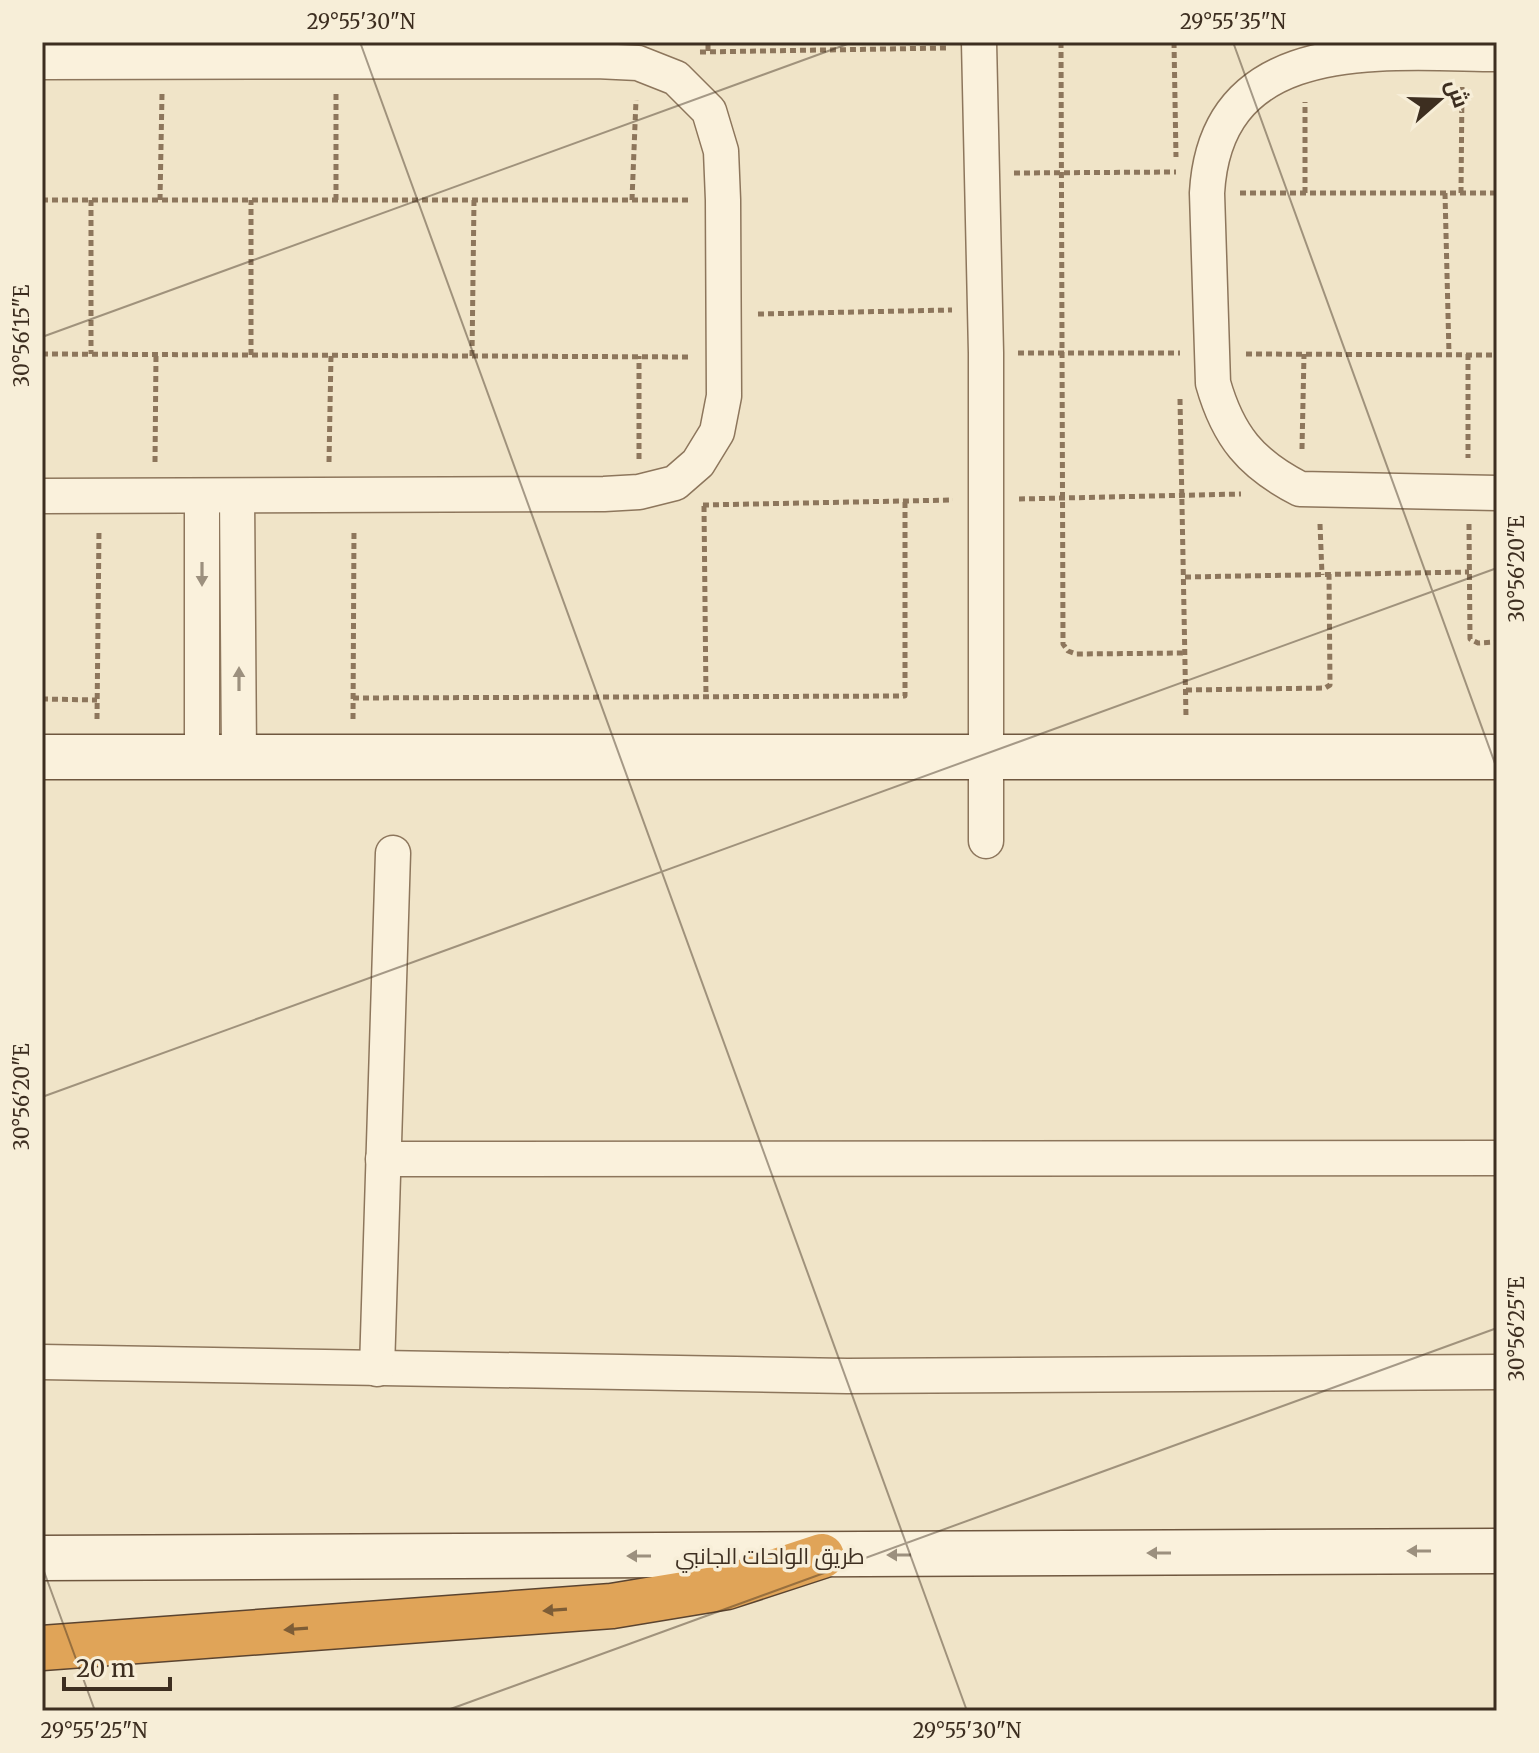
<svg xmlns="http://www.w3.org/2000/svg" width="1539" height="1753" font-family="Merriweather,Cairo,serif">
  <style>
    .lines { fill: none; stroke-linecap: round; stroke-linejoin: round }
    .street-casing { stroke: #8d765c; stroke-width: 37 }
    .secondary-casing { stroke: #6f573f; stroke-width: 47 }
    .highway-casing { stroke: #5b4430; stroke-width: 47 }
    .path { stroke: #8d765c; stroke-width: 5; stroke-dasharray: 6 4; stroke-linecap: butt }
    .street { stroke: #faf1dc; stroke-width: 34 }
    .secondary { stroke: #faf1dc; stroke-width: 44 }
    .highway { stroke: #e0a458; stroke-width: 44 }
    .oneway { fill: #9c907e }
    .oneway2 { fill: #7e5d36 }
    .ticks { fill: none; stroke: #3d2e20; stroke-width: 2; stroke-opacity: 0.45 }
    .labels { text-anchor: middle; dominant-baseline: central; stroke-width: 7; stroke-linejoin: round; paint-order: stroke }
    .street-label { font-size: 22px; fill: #3d2e20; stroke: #f7eed8 }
    .neatline { fill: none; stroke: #3d2e20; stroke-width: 3 }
    .ticks-label { font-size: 20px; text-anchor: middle; fill: #3d2e20 }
  </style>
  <rect width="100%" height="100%" fill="#f0e4c8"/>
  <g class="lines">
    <defs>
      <g id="street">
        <path d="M979 42 986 353V841"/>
        <path d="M1497 54C1381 53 1216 33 1207 193L1213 383C1228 436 1251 464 1300 489L1497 493"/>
        <path d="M42 62 596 61 638 63 676 78 709 111 721 151 723 200 724 396 717 432 698 463 675 483 639 492 604 494 42 496"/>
        <path d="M202 496V757"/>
        <path d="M237 496 239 757"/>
        <path d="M383 1159 1497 1158"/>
        <path d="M42 1362 847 1376 1497 1372"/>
        <path d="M377 1369 393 853"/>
      </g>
      <g id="secondary">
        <path d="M42 757H1497"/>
        <path d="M42 1558 1497 1551"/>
      </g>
      <path id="highway" d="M42 1648 612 1606 727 1587 822 1556"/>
    </defs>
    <!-- street casing -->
    <use href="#street" class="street-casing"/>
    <!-- secondary casing -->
    <use href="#secondary" class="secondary-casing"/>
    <!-- highway casing -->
    <use href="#highway" class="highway-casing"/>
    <!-- path -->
    <g class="path">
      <path d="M1061 42 1063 644 1068 651 1076 654 1185 653"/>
      <path d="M1174 42 1176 157"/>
      <path d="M708 51V42"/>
      <path d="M700 52 946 48"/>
      <path d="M1014 173 1176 172"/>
      <path d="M1240 193H1497"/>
      <path d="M1305 193V102"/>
      <path d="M1445 193 1449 354"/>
      <path d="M1461 193 1462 87"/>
      <path d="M42 200H690"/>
      <path d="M91 200V354"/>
      <path d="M160 200 162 94"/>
      <path d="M336 200V94"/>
      <path d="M632 200 636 100"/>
      <path d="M758 314 952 310"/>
      <path d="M1018 353H1180"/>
      <path d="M42 354 689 357"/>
      <path d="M1246 354 1497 355"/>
      <path d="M1468 354V458"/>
      <path d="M251 355V200"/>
      <path d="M472 356 474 200"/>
      <path d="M1180 399 1186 717"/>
      <path d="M1302 449 1304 354"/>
      <path d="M639 459V356"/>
      <path d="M155 462 156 355"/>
      <path d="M329 462 331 355"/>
      <path d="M1019 499 1241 494"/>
      <path d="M703 505 953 500"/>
      <path d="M704 506 706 699"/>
      <path d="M1320 524 1322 575"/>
      <path d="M1469 524 1470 639 1478 643 1497 642"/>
      <path d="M1185 577 1469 572"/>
      <path d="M1186 690 1325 688 1330 685 1329 574"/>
      <path d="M353 698 905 696V501"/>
      <path d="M42 699 97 700"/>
      <path d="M97 719 99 529"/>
      <path d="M353 719 354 529"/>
    </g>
    <!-- street -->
    <use href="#street" class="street"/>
    <!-- secondary -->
    <use href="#secondary" class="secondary"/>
    <!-- highway -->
    <use href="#highway" class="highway"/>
  </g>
  <!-- one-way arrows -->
  <defs><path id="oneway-solid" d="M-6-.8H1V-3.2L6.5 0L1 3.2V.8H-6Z" transform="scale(2)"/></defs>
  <g class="oneway">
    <use href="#oneway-solid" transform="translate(202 574) rotate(90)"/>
    <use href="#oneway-solid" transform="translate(239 679) rotate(-90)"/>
    <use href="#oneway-solid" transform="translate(1419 1551) rotate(180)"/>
    <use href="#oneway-solid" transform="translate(1159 1553) rotate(180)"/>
    <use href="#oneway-solid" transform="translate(899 1555) rotate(180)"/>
    <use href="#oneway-solid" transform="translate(639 1556) rotate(180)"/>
  </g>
  <g class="oneway2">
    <use href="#oneway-solid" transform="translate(555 1610) rotate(176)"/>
    <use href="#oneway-solid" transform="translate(296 1629) rotate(176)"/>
  </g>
  <!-- ticks -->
  <path class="ticks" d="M360 42 967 1711M1233 42 1497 769M42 337 853 42M42 1097 1497 568M42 1566 95 1711M445 1711 1497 1328"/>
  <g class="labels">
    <!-- street labels -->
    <g class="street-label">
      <text x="770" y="1556">طريق الواحات الجانبي</text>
    </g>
  </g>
  <!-- border -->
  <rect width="1539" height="1753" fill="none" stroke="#f7eed8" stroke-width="88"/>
  <!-- north arrow -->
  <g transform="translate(1439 100) rotate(70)" stroke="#f7eed8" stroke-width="6" paint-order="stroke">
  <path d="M0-6L14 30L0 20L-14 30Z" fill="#3d2e20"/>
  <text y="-12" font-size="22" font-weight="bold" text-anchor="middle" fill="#3d2e20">ش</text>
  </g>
  <!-- scale -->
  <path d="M64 1677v12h106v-12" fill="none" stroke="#3d2e20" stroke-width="4"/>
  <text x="76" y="1677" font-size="24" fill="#3d2e20" stroke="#f7eed8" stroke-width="6" paint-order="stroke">20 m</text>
  <rect x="44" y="44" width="1451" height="1665" class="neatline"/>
  <g class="ticks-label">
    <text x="361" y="29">29°55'30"N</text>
    <text x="1233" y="29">29°55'35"N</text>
    <text transform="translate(22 336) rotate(-90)" y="7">30°56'15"E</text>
    <text transform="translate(1517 569) rotate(-90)" y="7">30°56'20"E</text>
    <text transform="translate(22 1097) rotate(-90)" y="7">30°56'20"E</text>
    <text transform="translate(1517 1329) rotate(-90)" y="7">30°56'25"E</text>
    <text x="94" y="1738">29°55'25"N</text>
    <text x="967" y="1738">29°55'30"N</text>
  </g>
</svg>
